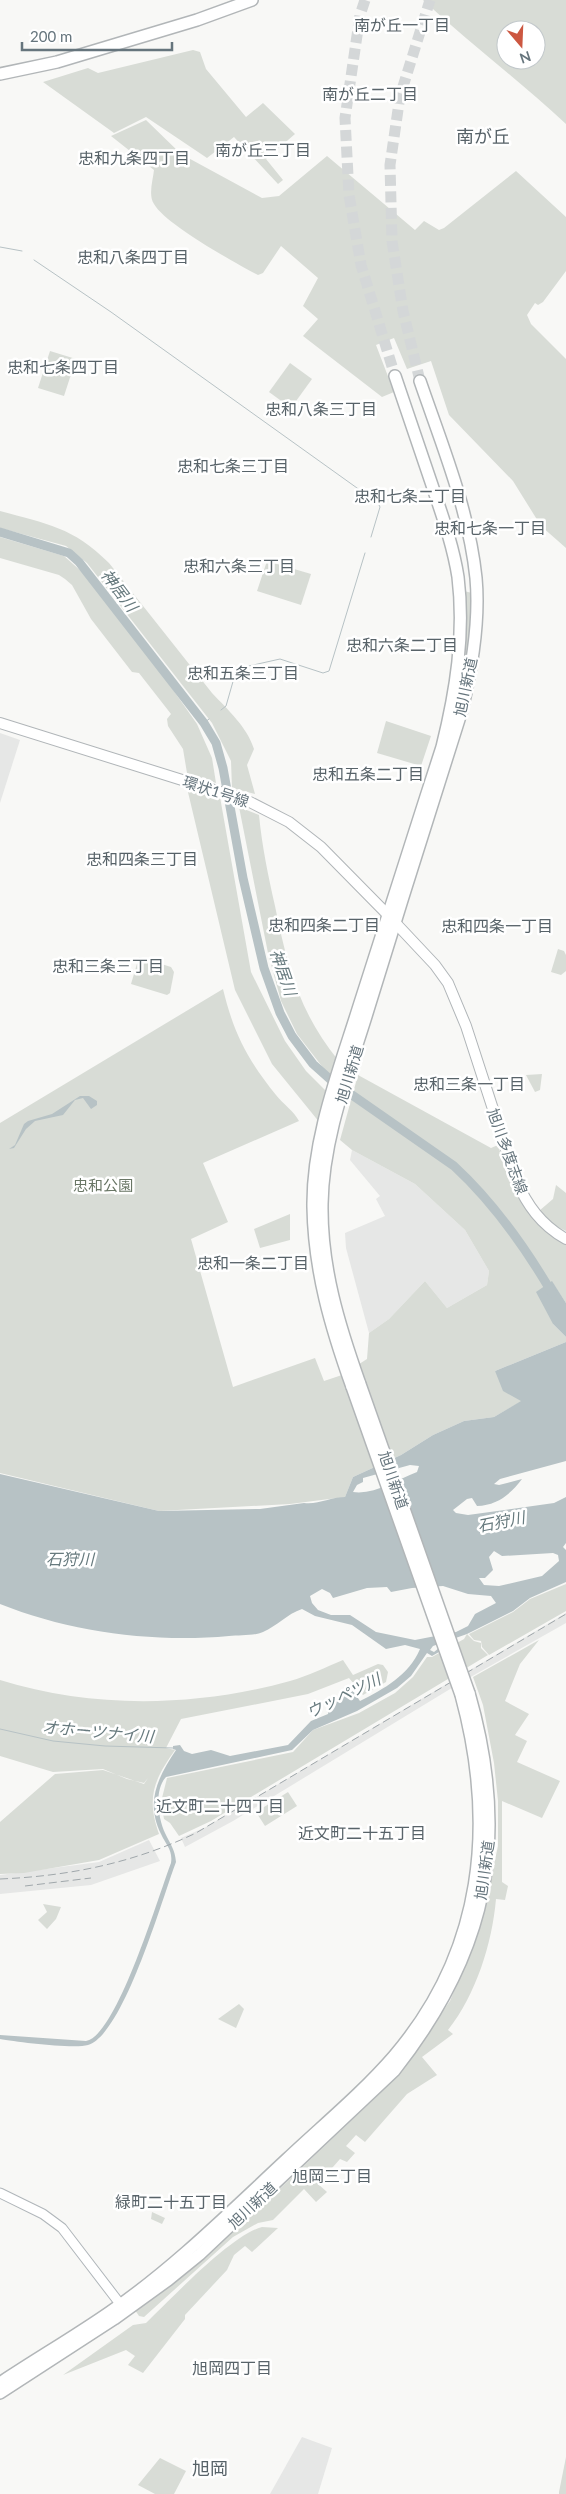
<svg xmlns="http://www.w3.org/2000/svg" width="566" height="2494" font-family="Lato,'Noto Sans JP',sans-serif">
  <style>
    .built { fill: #e6e7e6 }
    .green { fill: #d8dcd6; fill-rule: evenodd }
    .water { fill: #b7c2c5; fill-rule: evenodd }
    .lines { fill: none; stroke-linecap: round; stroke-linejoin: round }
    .stream { stroke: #b7c2c5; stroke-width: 1 }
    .river { stroke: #b7c2c5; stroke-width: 9 }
    .highway-tunnel { stroke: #d4d7d8; stroke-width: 11; stroke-dasharray: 11 5.5; stroke-linecap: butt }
    .secondary-casing { stroke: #b0b6ba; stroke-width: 11 }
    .primary-casing { stroke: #b0b5b8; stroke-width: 12 }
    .highway-casing { stroke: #b2b6b8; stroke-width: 14 }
    .secondary { stroke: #fff; stroke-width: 9 }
    .primary { stroke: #fff; stroke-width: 10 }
    .highway { stroke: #fff; stroke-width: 11 }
    .rail { stroke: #a0a7ab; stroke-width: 1; stroke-dasharray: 8 4; stroke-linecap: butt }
    .highway-bridge-casing { stroke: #b2b6b8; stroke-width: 14; stroke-linecap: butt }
    .highway-bridge { stroke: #fff; stroke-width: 11 }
    .labels { text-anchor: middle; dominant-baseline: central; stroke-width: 5; stroke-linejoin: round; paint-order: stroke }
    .street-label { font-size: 15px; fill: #66757d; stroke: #fff }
    .park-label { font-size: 15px; fill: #697665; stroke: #fff }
    .neighbourhood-label { font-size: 16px; fill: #586369; stroke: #fff }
    .water-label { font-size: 16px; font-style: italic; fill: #677a7e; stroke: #fff }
    .quarter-label { font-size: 18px; fill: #586369; stroke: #fff }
  </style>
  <rect width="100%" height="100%" fill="#f8f8f6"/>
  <!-- built -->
  <g class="built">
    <path d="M0 733 20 740 0 803Z"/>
    <path d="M352 1150 415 1184 465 1230 489 1271 487 1285 447 1308 425 1281 389 1319 369 1333 346 1248 345 1233 385 1216 376 1199 380 1196 350 1160Z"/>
    <path d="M566 1613V1623L460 1683 233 1821 185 1847 181 1838 206 1827Z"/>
    <path d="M149 1840 160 1861 91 1885 0 1894V1875L99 1862Z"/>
    <path d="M302 2437 332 2448 318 2494H270Z"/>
  </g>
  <!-- green -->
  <g class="green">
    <path d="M423 0H566V124C520 81 469 43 423 0ZM506 30H536V60H506Z"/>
    <path d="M193 50 200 52 206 69 246 117 263 103 295 134 266 159 283 180 278 184 234 137 207 158 146 117 114 133 43 82 88 68 98 73Z"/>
    <path d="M146 120 181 154 262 198 279 196 327 156 415 230 424 221 439 230 444 228 516 171 566 217V271L543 302 538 305 535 303 527 315 531 324 566 359V548L541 526 513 481 449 415 431 361 407 369 394 338 376 345 394 392 382 397 303 336 318 319 303 306 318 278 281 246 263 273 258 275C235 263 165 224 154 204 148 195 153 180 154 170L111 136Z"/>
    <path d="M50 351 76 359 64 396 38 388Z"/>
    <path d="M290 363 312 379 291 408 269 392Z"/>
    <path d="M0 511C47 524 73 527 109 563L212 693C228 710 247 727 254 749L247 765 255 794 232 788 231 761 212 723 87 563 66 546 0 528Z"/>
    <path d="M0 537 64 556 82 572 164 677 197 724 212 758 216 783 187 773 183 749 168 726 167 719 171 714 139 673 132 672 91 619 72 585 65 579 59 575 0 558Z"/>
    <path d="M267 561 311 574 301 605 257 591Z"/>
    <path d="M464 591 472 593V628L459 709 452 719Z"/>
    <path d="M386 721 431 736 421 766 377 753Z"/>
    <path d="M187 788 220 797 251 972 285 1041 306 1071 327 1092 320 1123 272 1064 235 990Z"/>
    <path d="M239 807 259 815C262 846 268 875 275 906 287 965 299 1012 338 1060L331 1078 297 1034 281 1001 268 953Z"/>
    <path d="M558 949 564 951 566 955V971L561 975 551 972Z"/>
    <path d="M139 957 171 967 174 972 170 993 167 995 131 984Z"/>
    <path d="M223 989C234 1034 247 1059 276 1095 283 1104 294 1111 299 1121L203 1163 228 1222 191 1239 233 1387 315 1358 324 1381 342 1375 367 1359 369 1333 389 1319 425 1281 447 1308 487 1285 489 1271 465 1230 415 1184 352 1150 340 1140 358 1075 491 1148 498 1145 509 1181 566 1239V1303L552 1282 553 1324 566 1337V1342L495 1371 522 1401 494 1417 464 1421 433 1435 401 1455 353 1477 345 1497 290 1504 159 1511 0 1473V1123Z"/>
    <path d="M542 1074 540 1090 535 1092 526 1075Z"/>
    <path d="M434 1078 446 1084 435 1089 429 1087Z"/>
    <path d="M556 1185 566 1193V1231L552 1224 539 1211 553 1199Z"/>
    <path d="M290 1214V1240L260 1248 254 1229Z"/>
    <path d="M566 1584V1611L489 1655 482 1647 481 1641 474 1640 469 1634 513 1612 530 1599Z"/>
    <path d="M467 1634 474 1641 481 1643V1648L488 1655 211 1821 179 1836 170 1823 164 1819 161 1802 167 1778 293 1752 313 1730 359 1713 395 1693 413 1677 427 1657H432L464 1639Z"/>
    <path d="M539 1640 520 1664 505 1701 529 1714 515 1735 527 1741 517 1762 560 1781 542 1818 502 1801V1882L508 1886 505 1900 496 1899C492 1944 476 1994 448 2030L453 2034 422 2057 437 2075 407 2094 365 2142 356 2135 346 2146 355 2153 347 2162 340 2159 318 2184 327 2192 316 2202 304 2189 273 2220 258 2223 233 2237 144 2317 139 2316 135 2310 247 2220 372 2101 397 2076 450 2001 482 1920 498 1846V1801L494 1763 483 1705 473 1677Z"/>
    <path d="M343 1660 353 1675 378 1664 383 1665 388 1672 386 1682 363 1695 349 1678 308 1694 181 1719 166 1748 175 1750C154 1780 146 1797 159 1834L99 1860 24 1873 0 1874V1822L55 1774 103 1770 144 1784 148 1778 144 1783 127 1779 103 1769 53 1772 0 1756V1680C93 1709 196 1707 290 1681 308 1676 326 1667 343 1660Z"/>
    <path d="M288 1792 297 1806 265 1826 256 1812Z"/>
    <path d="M43 1904 61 1907 56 1919 47 1929 38 1920 47 1912Z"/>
    <path d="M239 2004 244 2009 236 2028 218 2019Z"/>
    <path d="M152 2212 165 2218 162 2224 151 2219Z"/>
    <path d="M262 2227 278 2228 252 2252 245 2246 234 2255 227 2270 185 2315V2319L143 2373 128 2365 135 2356 126 2350 63 2375 133 2325 146 2323C171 2299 231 2235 262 2227Z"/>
    <path d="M566 2457V2494H559V2492Z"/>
    <path d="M160 2458 186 2471 174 2494H155L138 2485Z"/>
  </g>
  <!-- water -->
  <g class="water">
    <path d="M80 1096H89L97 1101V1105L91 1109 83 1098 75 1100 63 1115 35 1121 26 1129 14 1148 9 1149 15 1145 24 1124 28 1121 52 1114Z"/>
    <path d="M552 1281 566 1303V1337L553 1324 536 1292Z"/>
    <path d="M566 1342V1461L500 1479 494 1484 499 1485 522 1479C510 1495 497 1505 477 1506L472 1498 467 1499 453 1510 456 1513 468 1515 554 1503 566 1497V1543L563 1547 566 1550V1582L530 1598 513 1611 467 1634 433 1646 430 1650 434 1652 439 1648V1652L432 1656 427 1653 411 1676 397 1688 357 1711 313 1730 292 1750 166 1777C154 1790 158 1818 165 1833 170 1844 175 1849 176 1862 162 1899 124 2034 88 2045 74 2049 16 2042 0 2039V2035L86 2041C117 2036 159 1894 171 1863 173 1850 166 1845 161 1834 145 1802 158 1777 176 1750L173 1749V1746L180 1745 184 1751 192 1754 211 1750 230 1756 288 1745 311 1721 328 1714 330 1704 353 1691 360 1701C384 1689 409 1675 420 1649L405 1645 386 1649 352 1625 315 1616 302 1609C287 1614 277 1626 263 1632 254 1636 239 1635 229 1636 153 1643 70 1632 0 1604V1474L159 1511 260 1509 304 1503C318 1505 330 1497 345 1497L353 1477 401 1455 433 1435 464 1421 494 1417 521 1401 503 1391 495 1371ZM410 1465 419 1466 417 1472C396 1480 375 1495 353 1492L357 1485 363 1482V1478ZM494 1551 502 1556 553 1553 558 1555 559 1561 542 1576 499 1586 484 1585 479 1578H485L493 1570 489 1557ZM443 1586 468 1594 491 1596 496 1603 475 1614 468 1626 456 1632 415 1640 376 1632 350 1615H331L318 1610 312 1603 310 1596 322 1589 330 1593 333 1598 367 1588 387 1587 391 1592 412 1588Z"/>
  </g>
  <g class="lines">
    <!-- stream -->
    <g class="stream">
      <path d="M0 247 22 251"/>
      <path d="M34 260 111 312 378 503 380 507 371 537"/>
      <path d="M221 710 226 706 236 671 240 668 280 659 323 673 329 671 365 553"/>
      <path d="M204 723 209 719"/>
      <path d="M0 1729 53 1741 105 1746 173 1748"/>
    </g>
    <!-- river -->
    <path class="river" d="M0 532 69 553 79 562 204 723 216 743 223 768 243 878 264 968 280 1013 292 1036 313 1064 332 1081 454 1166C493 1202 525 1247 552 1293"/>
    <!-- highway-tunnel -->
    <g class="highway-tunnel">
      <path d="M365 0 360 15 345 118 349 195 361 265 395 376"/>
      <path d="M420 381 403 311 392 241 390 165 400 96 430 0"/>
    </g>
    <defs>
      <path id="secondary" d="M0 2193 43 2214 62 2228 124 2309"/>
      <path id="primary" d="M0 723 246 800 289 822 321 847 388 915 435 965 448 983 466 1026 516 1180C527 1205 541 1225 566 1239"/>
      <g id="highway">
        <path d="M0 74 57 62 197 20 252 0"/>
        <path d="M360 1384C339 1325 321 1267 322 1204 323 1137 349 1072 368 1010 399 910 430 809 462 710 472 668 480 621 476 578 469 510 442 445 420 381"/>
        <path d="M352 1387C331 1328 314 1271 313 1207 312 1139 339 1070 359 1006 387 919 414 833 442 747 456 691 465 634 458 577 453 545 442 515 432 485 420 449 407 412 395 376"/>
        <path d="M0 2383C36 2359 74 2337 110 2312 174 2268 230 2212 287 2159 323 2125 362 2093 394 2056 484 1951 496 1824 461 1695"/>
        <path d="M0 2393 114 2319 168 2280 200 2254 394 2071C488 1952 511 1839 469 1693"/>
      </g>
    </defs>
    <!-- secondary casing -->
    <use href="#secondary" class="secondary-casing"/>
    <!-- primary casing -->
    <use href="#primary" class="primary-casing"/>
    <!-- highway casing -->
    <use href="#highway" class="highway-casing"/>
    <!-- secondary -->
    <use href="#secondary" class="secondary"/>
    <!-- primary -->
    <use href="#primary" class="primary"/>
    <!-- highway -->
    <use href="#highway" class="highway"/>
    <!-- rail -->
    <g class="rail">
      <path d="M0 1879C70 1876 133 1863 196 1833L566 1614"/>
      <path d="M25 1886 91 1878"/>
    </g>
    <defs>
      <g id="highway-bridge">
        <path d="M360 1384 469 1693"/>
        <path d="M352 1387 461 1695"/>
      </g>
    </defs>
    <!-- highway-bridge casing -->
    <use href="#highway-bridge" class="highway-bridge-casing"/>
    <!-- highway-bridge -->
    <use href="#highway-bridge" class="highway-bridge"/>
  </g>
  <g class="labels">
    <!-- street labels -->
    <g class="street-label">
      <text transform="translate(465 687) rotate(-78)">旭川新道</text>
      <text transform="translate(216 791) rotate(18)">環状1号線</text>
      <text transform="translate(349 1074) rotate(-73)">旭川新道</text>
      <text transform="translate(508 1151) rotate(70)">旭川多度志線</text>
      <text transform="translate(394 1480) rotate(71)">旭川新道</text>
      <text transform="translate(484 1870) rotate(-82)">旭川新道</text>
      <text transform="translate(252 2205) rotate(-43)">旭川新道</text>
    </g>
    <!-- park labels -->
    <g class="park-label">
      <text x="103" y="1185">忠和公園</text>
    </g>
    <!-- neighbourhood labels -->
    <g class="neighbourhood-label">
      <text x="402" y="24">南が丘一丁目</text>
      <text x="370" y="93">南が丘二丁目</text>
      <text x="263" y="149">南が丘三丁目</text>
      <text x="134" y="157">忠和九条四丁目</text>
      <text x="133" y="256">忠和八条四丁目</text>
      <text x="63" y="366">忠和七条四丁目</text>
      <text x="321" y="408">忠和八条三丁目</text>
      <text x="233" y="465">忠和七条三丁目</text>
      <text x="410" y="495">忠和七条二丁目</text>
      <text x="490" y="527">忠和七条一丁目</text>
      <text x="239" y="565">忠和六条三丁目</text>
      <text x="402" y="644">忠和六条二丁目</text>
      <text x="243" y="672">忠和五条三丁目</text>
      <text x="368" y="773">忠和五条二丁目</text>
      <text x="142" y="858">忠和四条三丁目</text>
      <text x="324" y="924">忠和四条二丁目</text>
      <text x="497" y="925">忠和四条一丁目</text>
      <text x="108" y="965">忠和三条三丁目</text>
      <text x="469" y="1083">忠和三条一丁目</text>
      <text x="253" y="1262">忠和一条二丁目</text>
      <text x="220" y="1805">近文町二十四丁目</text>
      <text x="362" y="1832">近文町二十五丁目</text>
      <text x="332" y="2175">旭岡三丁目</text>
      <text x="171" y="2201">緑町二十五丁目</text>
      <text x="232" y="2367">旭岡四丁目</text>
    </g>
    <!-- water labels -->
    <g class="water-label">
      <text transform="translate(120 590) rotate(53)">神居川</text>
      <text transform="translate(284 972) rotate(71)">神居川</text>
      <text transform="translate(501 1521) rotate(-11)">石狩川</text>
      <text x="70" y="1558">石狩川</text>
      <text transform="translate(343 1695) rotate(-26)">ウッペツ川</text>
      <text transform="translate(98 1731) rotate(5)">オホーツナイ川</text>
    </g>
    <!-- quarter labels -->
    <g class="quarter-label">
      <text x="483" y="136">南が丘</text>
      <text x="210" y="2468">旭岡</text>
    </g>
  </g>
  <!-- north arrow -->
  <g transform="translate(521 45) rotate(161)"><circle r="24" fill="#ffffff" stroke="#c2c8cb"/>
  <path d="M0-4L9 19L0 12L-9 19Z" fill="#cc5741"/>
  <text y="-8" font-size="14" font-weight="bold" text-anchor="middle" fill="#66757d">N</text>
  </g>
  <!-- scale -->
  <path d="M22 42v8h150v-8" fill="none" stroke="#66757d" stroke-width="2.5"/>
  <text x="30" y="42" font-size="15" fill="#66757d" stroke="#ffffff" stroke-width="4" paint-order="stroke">200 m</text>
</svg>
